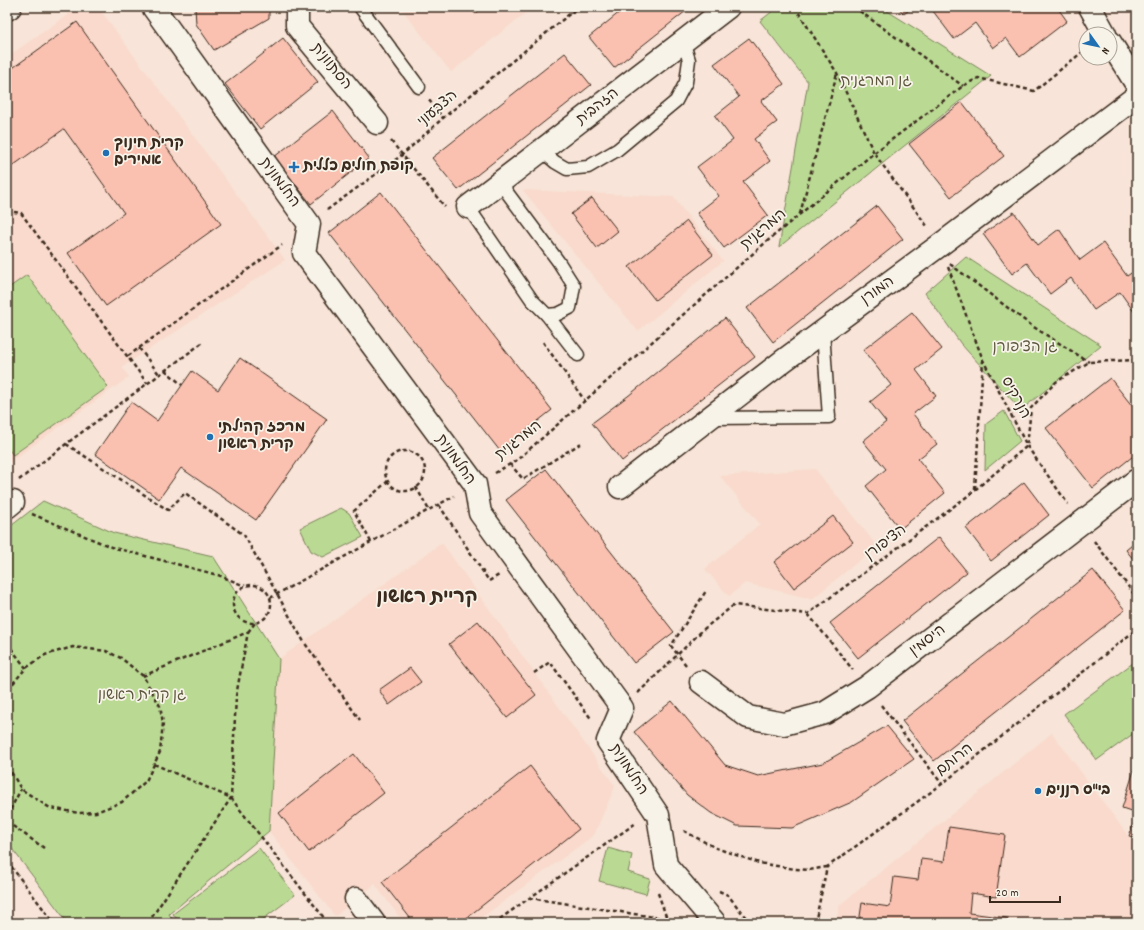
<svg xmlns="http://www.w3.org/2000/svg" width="1144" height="930" font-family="Dekko,'Playpen Sans Hebrew',sans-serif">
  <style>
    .built { fill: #f9dacc }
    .green { fill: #bada94; stroke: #7a8259 }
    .building { fill: #fac1b1; stroke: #3b2a1e }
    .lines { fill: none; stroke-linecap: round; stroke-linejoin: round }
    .lane-casing { stroke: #3b2a1e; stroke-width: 15 }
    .street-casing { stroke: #3b2a1e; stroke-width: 25 }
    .path { stroke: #3b2a1e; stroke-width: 2.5; stroke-dasharray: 4 3; stroke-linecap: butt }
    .lane { stroke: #f7f3e8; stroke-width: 12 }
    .street { stroke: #f7f3e8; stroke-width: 22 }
    .poi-dot { fill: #1f6fb2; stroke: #f7f3e8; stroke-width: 1.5 }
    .labels { text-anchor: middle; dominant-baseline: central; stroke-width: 3.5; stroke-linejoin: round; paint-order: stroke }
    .street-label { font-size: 15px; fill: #3b2a1e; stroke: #f7f3e8 }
    .park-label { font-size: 15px; fill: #5b563c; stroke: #f7f3e8 }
    .poi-label { font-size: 15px; font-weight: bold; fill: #3b2a1e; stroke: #f7f3e8; text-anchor: start }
    .district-label { font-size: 19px; font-weight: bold; fill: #3b2a1e; stroke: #f7f3e8 }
  </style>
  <rect width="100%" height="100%" fill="#f8e4d8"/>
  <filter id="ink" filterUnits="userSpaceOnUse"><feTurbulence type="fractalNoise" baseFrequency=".025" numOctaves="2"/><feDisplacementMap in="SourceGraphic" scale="8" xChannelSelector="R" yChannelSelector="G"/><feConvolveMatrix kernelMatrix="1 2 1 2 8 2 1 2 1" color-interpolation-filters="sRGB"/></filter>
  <g filter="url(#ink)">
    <!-- built -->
    <g class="built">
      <path d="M79 7H98L285 260 122 367 129 377 7 464V57Z"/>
      <path d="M400 7H533L451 72Z"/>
      <path d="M523 190 673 197 723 261 638 331Z"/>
      <path d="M815 469 877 546 812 599 745 583 729 596 705 569 760 524 720 476Z"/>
      <path d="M442 543 615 786 594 835 474 923H404L375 884 335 916 269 831 279 659Z"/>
      <path d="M1052 733 1137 848V923H836L840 905Z"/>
    </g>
    <!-- green -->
    <g class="green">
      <path d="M778 7H881L991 76 779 247 808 82 760 21Z"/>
      <path d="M966 257 1101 345 1021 410 961 344 925 293Z"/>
      <path d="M27 275 108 387 13 455 7 447V289Z"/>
      <path d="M1004 411 1020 441 985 470 986 424Z"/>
      <path d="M43 501 114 533 213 556 279 659 269 831 169 914 175 923H68L7 842V529Z"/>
      <path d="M341 508 349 513 363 537 323 557 311 551 300 528Z"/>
      <path d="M1137 660V731L1097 760 1064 714Z"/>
      <path d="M259 848 295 895 258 923H180L173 914Z"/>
      <path d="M608 848 632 855 628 872 650 879 646 894 599 881Z"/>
    </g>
    <!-- building -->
    <g class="building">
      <path d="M195 7H269V18L214 50 196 24Z"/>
      <path d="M467 7H481L476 14Z"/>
      <path d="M626 7H691L614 68 589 37Z"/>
      <path d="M898 7H913L904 14Z"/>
      <path d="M930 7H1057L1067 21 1020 57 1006 38 993 48 975 23 954 39Z"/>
      <path d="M77 22 221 224 106 306 68 253 124 213 64 129 7 170V72Z"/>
      <path d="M283 38 318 82 260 129 225 84Z"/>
      <path d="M749 38 784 84 761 101 777 122 754 139 770 161 743 182 768 215 724 248 697 213 719 196 697 167 733 140 715 116 739 97 714 64Z"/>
      <path d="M565 53 591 85 458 190 432 158Z"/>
      <path d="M962 102 1004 156 951 197 909 144Z"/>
      <path d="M333 111 369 158 311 204 274 157Z"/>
      <path d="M381 192 552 410 500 451 329 233Z"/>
      <path d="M592 198 618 231 597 248 571 214Z"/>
      <path d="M877 206 903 239 773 342 747 308Z"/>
      <path d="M1014 212 1038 245 1059 229 1080 260 1103 243 1127 276 1137 269V316L1120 292 1094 310 1071 278 1050 294 1027 263 1012 274 983 234Z"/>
      <path d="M687 221 713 255 655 300 629 267Z"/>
      <path d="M912 312 942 349 916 370 936 396 913 414 937 444 918 459 945 493 900 529 866 486 886 469 863 441 886 422 870 402 891 385 863 350Z"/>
      <path d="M725 318 755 357 622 461 592 423 628 396Z"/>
      <path d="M240 358 327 419 256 520 181 468 159 499 95 454 131 402 157 421 192 371 218 390Z"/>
      <path d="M1110 378 1137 412V453L1093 488 1046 428Z"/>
      <path d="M546 469 674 632 634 663 506 500Z"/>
      <path d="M1024 482 1049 515 991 561 966 528Z"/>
      <path d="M833 516 853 542 794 588 774 562Z"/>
      <path d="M939 537 967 572 858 658 830 623Z"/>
      <path d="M1137 541V564L1126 550Z"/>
      <path d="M1093 570 1125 610 934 761 902 721Z"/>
      <path d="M478 621 536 695 507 718 449 644Z"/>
      <path d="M410 668 421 682 389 705 379 690Z"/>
      <path d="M672 701 725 765 758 776 823 763 887 726 914 759 852 802 792 828 737 826 711 813 687 795 634 732Z"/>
      <path d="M354 754 384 793 309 852 279 813Z"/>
      <path d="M1137 761V838L1129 836 1137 813 1122 808Z"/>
      <path d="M530 766 579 829 460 923H414L382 882Z"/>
      <path d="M949 827 1005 835 996 897 971 893 969 913 1008 918 1007 923H859L862 903 890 907 894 877 918 880 921 859 944 862Z"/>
    </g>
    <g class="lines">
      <defs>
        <g id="lane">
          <path d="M360 7 419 87"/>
          <path d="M541 150 555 162 567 169 588 167 617 150 676 101 686 82 689 60 683 41"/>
          <path d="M468 207 532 300 547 315 558 314 570 308 574 286 558 261 500 183"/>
          <path d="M547 315 578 355"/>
          <path d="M710 418 829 417 823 332"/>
        </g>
        <g id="street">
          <path d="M153 7 309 224 304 253 475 484 480 513 622 708 608 741 658 815 666 865 715 923"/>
          <path d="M297 7V26L377 123"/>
          <path d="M1090 7 1105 34"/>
          <path d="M7 9 10 7"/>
          <path d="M1110 42 1137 85"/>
          <path d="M468 207 728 7"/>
          <path d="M620 487 783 361 940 245 1137 96"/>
          <path d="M7 507 13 502"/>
          <path d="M701 682 748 717 784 724 825 713 867 687 1137 480"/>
          <path d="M356 899 374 923"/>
        </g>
      </defs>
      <!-- lane casing -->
      <use href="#lane" class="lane-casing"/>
      <!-- street casing -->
      <use href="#street" class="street-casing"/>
      <!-- path -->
      <g class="path">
        <path d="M795 7 837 73 874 153 927 226"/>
        <path d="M854 7 963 86"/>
        <path d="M429 100 443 118"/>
        <path d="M391 141 445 207"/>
        <path d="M327 210 402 155 443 118 578 7"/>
        <path d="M7 211 21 213 147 383"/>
        <path d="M800 214 837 73"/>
        <path d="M950 264 1032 326 1089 362"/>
        <path d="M948 267 983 360 1027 446 1068 504"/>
        <path d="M543 342 585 401"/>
        <path d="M139 348 159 374"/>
        <path d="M128 356 282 245"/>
        <path d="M165 370 182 385"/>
        <path d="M66 444 168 510 185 493 244 535 304 642 360 720"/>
        <circle cx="405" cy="471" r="20"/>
        <path d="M510 464 523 479 583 442"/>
        <path d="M495 473 517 460 765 243 874 153 963 86 978 78 1034 91 1086 49"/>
        <path d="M19 480 66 444 202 343"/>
        <path d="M416 487 429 510"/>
        <path d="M975 489 983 360"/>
        <path d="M439 505 489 581 499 575"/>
        <path d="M32 514 111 547 218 575 245 586"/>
        <path d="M1094 541 1137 598"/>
        <path d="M371 542 354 511 388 481"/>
        <circle cx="252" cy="604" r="19"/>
        <path d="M270 598 454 496"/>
        <path d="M808 614 853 670"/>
        <path d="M248 632 255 623"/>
        <path d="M7 643 26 668"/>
        <path d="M686 665 671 646 706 591"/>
        <path d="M534 673 550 662 592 720"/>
        <path d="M143 676 248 632 236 696 231 798 148 923"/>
        <path d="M638 693 705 628 734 605 808 614 969 495 1027 446 1031 408 1056 382 1089 362 1137 360"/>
        <path d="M7 696 9 688 26 668 45 655 73 647 106 651 121 658 143 676 160 706 163 723 160 752 146 781 122 802 96 812 79 813 50 808 21 789 7 765"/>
        <path d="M881 705 942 784"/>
        <path d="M154 764 231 798 328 923"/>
        <path d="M7 816 21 789"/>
        <path d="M7 822 44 848"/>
        <path d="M684 831 716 848 759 863 795 869 809 870 827 867"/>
        <path d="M7 861 54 923"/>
        <path d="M719 891 728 895 750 923"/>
        <path d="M658 893 667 919"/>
        <path d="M530 898 667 919 674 923"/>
        <path d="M494 923 636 823"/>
        <path d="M815 923 827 867 942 784 1137 629"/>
      </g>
      <!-- lane -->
      <use href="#lane" class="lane"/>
      <!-- street -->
      <use href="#street" class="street"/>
    </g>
  </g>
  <!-- markers -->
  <g class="poi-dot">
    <circle cx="106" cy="153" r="4"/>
    <path d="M292 161h4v4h4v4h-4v4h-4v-4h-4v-4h4z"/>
    <circle cx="210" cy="437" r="4"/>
    <circle cx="1038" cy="791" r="4"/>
  </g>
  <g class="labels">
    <!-- street labels -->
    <g class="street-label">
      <text transform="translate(331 67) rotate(51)">הסתוונית</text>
      <text transform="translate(598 107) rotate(-38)">הזהבית</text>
      <text transform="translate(438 109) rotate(-41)">הצבעוני</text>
      <text transform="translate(279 183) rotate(54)">החלמונית</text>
      <text transform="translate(764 230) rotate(-40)">המרגנית</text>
      <text transform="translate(878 291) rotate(-36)">המורן</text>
      <text transform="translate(1015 398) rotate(62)">הנרקיס</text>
      <text transform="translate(519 441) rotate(-38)">המרגנית</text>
      <text transform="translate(455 460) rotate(55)">החלמונית</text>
      <text transform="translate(886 543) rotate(-37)">הציפורן</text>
      <text transform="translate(928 641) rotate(-37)">היסמין</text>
      <text transform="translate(955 760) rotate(-38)">הרותם</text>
      <text transform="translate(628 770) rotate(57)">החלמונית</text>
    </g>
    <!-- park labels -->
    <g class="park-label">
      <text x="876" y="82">גן המרגנית</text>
      <text x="1025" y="348">גן הציפורן</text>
      <text x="142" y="696">גן קרית ראשון</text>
    </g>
    <!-- poi labels -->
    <g class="poi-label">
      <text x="114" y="144">קרית חינוך<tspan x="114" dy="17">אמירים</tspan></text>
      <text x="303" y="167">קופת חולים כללית</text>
      <text x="218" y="428">מרכז קהילתי<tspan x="218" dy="17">קרית ראשון</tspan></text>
      <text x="1046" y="791">בי"ס רננים</text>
    </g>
    <!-- district labels -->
    <g class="district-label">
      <text x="427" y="598">קריית ראשון</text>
    </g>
  </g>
  <!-- margin -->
  <rect width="1144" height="930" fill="none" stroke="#f7f3e8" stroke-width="24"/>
  <rect x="12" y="12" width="1120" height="906" fill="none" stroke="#3b2a1e" stroke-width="1.5" filter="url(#ink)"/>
  <!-- north arrow -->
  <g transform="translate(1098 46) rotate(123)"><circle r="19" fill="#f7f3e8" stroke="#aca397"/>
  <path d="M0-3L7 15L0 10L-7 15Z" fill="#1f6fb2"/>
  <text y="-6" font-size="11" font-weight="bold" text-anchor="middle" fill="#3b2a1e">N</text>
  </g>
  <!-- scale -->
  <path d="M990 896v6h70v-6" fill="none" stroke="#3b2a1e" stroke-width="2"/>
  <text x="996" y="896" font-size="12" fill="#3b2a1e" stroke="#f7f3e8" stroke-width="3" paint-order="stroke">20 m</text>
</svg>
